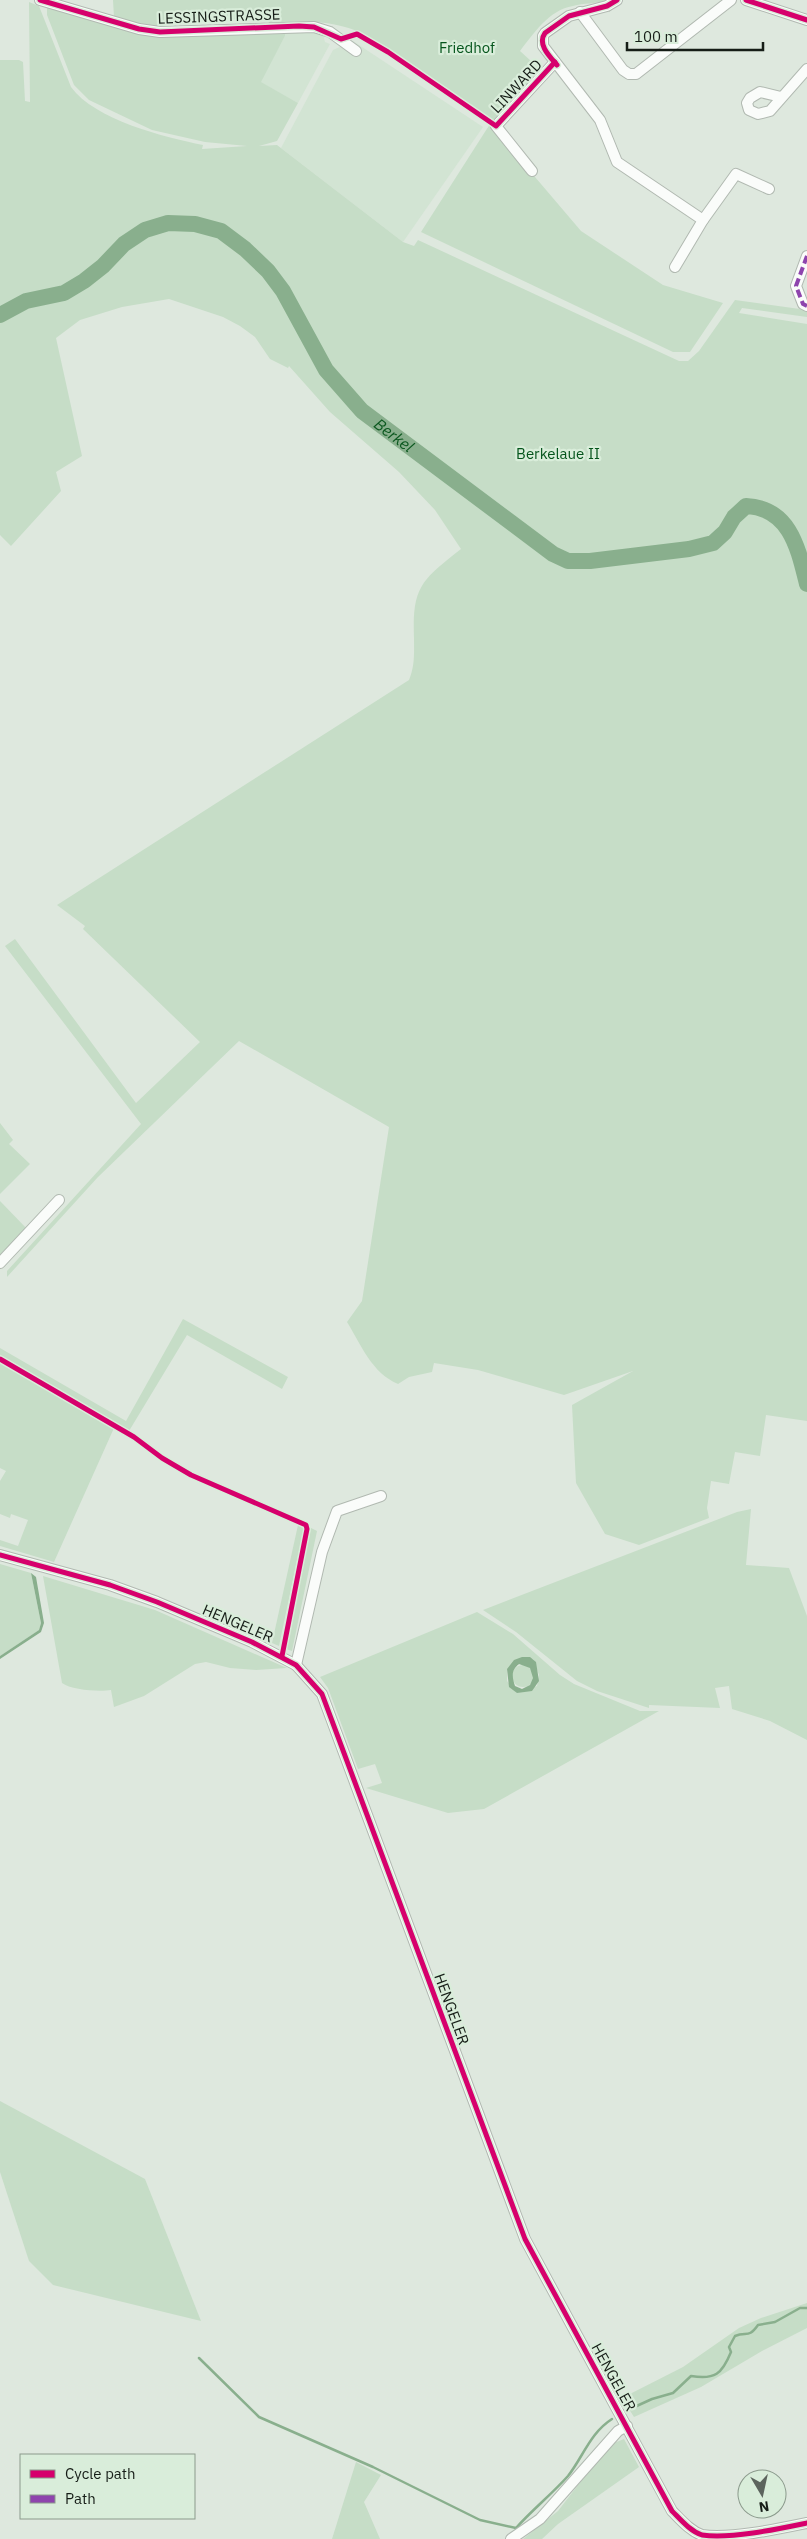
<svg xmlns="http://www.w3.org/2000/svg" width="807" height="2539" font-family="'IBM Plex Sans',sans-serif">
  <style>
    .built { fill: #d2e4d3 }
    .green { fill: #c6ddc7; fill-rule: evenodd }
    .water { fill: #89af8d; fill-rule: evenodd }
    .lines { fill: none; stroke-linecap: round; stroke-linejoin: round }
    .stream { stroke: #89af8d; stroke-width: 2.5 }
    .river { stroke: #89af8d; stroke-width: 16 }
    .minor-casing { stroke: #b1b9b1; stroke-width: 12 }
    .minor { stroke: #fafcfa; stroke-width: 10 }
    .quiet { stroke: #8e44ad; stroke-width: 4; stroke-dasharray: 8 4; stroke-linecap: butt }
    .cycleway-casing { stroke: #d9edda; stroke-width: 8 }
    .cycleway { stroke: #d6006c; stroke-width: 5 }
    .labels { text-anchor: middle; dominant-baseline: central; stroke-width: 4.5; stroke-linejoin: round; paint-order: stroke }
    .street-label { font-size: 15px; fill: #161d17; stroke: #d9edda }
    .park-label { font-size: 15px; fill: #05551c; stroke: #d9edda }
    .water-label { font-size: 16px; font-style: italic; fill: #0d5920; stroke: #d9edda }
  </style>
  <rect width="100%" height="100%" fill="#dee8de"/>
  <!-- built -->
  <g class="built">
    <path d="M303 29 323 34 325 42 330 44 298 103 260 82 285 36V30Z"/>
    <path d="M353 41 483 127 403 242 281 148 333 50Z"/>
  </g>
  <!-- green -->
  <g class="green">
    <path d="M113 0H608C596 4 584 3 573 6 549 10 534 33 520 51L543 72 496 123 393 53 363 36 364 34C333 19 302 21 269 23L268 17 163 24V29L114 17Z"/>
    <path d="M29 2 39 6 71 87C95 120 164 137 203 145L202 149 247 146 205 142 152 130 89 100 74 85 47 15V6L130 30H285V36L261 82 298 103 277 141 259 146 277 145 403 242 414 246 418 240 679 361H688L699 351 735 300 807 310V317L742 308 739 313 807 324V1421L766 1415 760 1456 735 1452 729 1484 711 1481 707 1508 709 1518 639 1545 605 1534 576 1483 572 1405 633 1371 564 1395 478 1370 434 1363 432 1372 409 1377 398 1384C372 1373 361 1345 347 1322L362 1301 389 1127 239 1041 98 1177 7 1277V1271L141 1124 5 946 15 939 136 1103 200 1042 83 929 85 926 57 905 409 680C415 665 414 654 414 638 412 586 422 580 461 549L435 510 399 472 330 412 289 366 288 368 270 359 255 337 240 326 223 317 169 299 122 307 80 320 56 338 82 456 56 472 61 491 11 546 0 535V60H19L23 62 25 101 30 102Z"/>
    <path d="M490 124 581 231 663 285 723 303 690 352H673L421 232Z"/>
    <path d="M0 1123 13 1140 9 1144 30 1164 0 1194Z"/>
    <path d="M0 1201 28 1230 0 1259Z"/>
    <path d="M183 1319 288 1377 282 1389 187 1335 129 1431 0 1357V1348L126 1421Z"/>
    <path d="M0 1361 114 1428 54 1562 0 1546V1540L18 1546 28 1520 11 1514 10 1518 0 1514V1481L6 1471 0 1468Z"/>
    <path d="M751 1509 746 1565 789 1568 807 1616V1740L770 1721 732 1709 729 1686 715 1688 720 1708 649 1705V1708L597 1691 577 1681 516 1632 483 1610 737 1512Z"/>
    <path d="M298 1525 304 1527 279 1646 272 1643Z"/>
    <path d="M311 1528 317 1531 292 1651 286 1649Z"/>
    <path d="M0 1564 31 1573 41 1623 39 1630 0 1656Z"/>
    <path d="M43 1576 155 1610 287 1668 256 1670 230 1668 206 1662 195 1664 144 1696 114 1707 111 1690C99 1692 71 1690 62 1683Z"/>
    <path d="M477 1612 513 1634 560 1675 574 1684 640 1711H659L484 1809 448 1813 366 1788 382 1783 375 1764 358 1769 328 1688 320 1677ZM533 1659 539 1675 537 1686 517 1693 507 1681V1669Z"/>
    <circle cx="523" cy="1676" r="11"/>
    <path d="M0 2101 145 2179 201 2321 53 2285 29 2261 0 2172Z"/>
    <path d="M807 2303V2328L762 2351 701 2387 634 2417 622 2398 683 2367 739 2328 761 2318Z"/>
    <path d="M624 2439 639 2467 558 2524 542 2539H523L558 2511 609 2445Z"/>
    <path d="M356 2462 381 2475 364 2502 380 2539H332Z"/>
  </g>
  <!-- water -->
  <g class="water">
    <path d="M31 1573 36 1577 44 1623 41 1632 0 1659V1656L39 1630 41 1623Z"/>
    <path d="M522 1657H530L536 1662 539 1681 532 1691 517 1693 509 1687 507 1669 514 1660ZM519 1664 530 1668 533 1678 530 1685 522 1689 515 1686C512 1677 511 1670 519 1664Z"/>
  </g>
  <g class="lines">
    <!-- stream -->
    <g class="stream">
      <path d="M199 2358 259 2417 373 2467 480 2520 516 2528"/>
      <path d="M630 2409 652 2399 673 2393 691 2376C715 2380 722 2374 731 2352L729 2347 735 2336C747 2331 748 2339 758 2325L775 2322 800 2308H807"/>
      <path d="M516 2528C532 2510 552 2494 568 2476 583 2457 590 2433 612 2419"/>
    </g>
    <!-- river -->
    <path class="river" id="s1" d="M0 315 26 301 64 293 84 281 103 266 124 244 145 230 168 223 195 224 221 231 245 249 268 271 283 291 326 370 362 411 553 554 568 561H590L689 549 713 543 725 532 734 517 746 506C790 508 798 548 807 584"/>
    <defs>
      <g id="minor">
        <path d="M40 0 139 29 160 32 314 27 330 32 356 51"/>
        <path d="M617 0 607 6 569 16 545 33 543 36V46L600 120 617 162 703 220"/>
        <path d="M746 0 807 20"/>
        <path d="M580 12 623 70 629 74H636L731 0"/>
        <path d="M781 97 760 92 750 98 747 103 749 110 758 114 770 111 807 69"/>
        <path d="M532 171 496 126 555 62"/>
        <path d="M807 256 796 286 803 304 807 306"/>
        <path d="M675 267 703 220 736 174 769 189"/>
        <path d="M0 1263 59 1200"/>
        <path d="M0 1555 110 1585 157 1602 252 1642 296 1665 322 1694 525 2239 672 2511C681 2520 690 2531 702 2535 731 2539 778 2529 807 2523"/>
        <path d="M296 1665 322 1552 337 1511 381 1496"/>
        <path d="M511 2539 540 2519 618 2431 627 2426"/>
      </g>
    </defs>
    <!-- minor casing -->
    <use href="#minor" class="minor-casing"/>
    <!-- minor -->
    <use href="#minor" class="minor"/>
    <!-- quiet -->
    <path class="quiet" d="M807 256 796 286 803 304 807 306"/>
    <defs>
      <g id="cycleway">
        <path d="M40 0 139 29 160 32 299 26 314 27 341 39 357 34 388 52 496 126 555 62"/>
        <path d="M746 0 807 20"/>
        <path d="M557 65C549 56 537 44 545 33L569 16 607 6 617 0"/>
        <path d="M0 1359 134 1437 162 1458 191 1475 306 1525 307 1529 282 1656"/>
        <path d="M0 1555 110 1585 157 1602 252 1642 296 1665 322 1694 525 2239 672 2511C681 2520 690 2531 702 2535 731 2539 778 2529 807 2523"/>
      </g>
    </defs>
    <!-- cycleway casing -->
    <use href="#cycleway" class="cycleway-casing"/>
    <!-- cycleway -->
    <use href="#cycleway" class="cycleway"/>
  </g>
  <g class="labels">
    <!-- street labels -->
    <g class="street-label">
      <text transform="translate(219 16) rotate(-2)">LESSINGSTRASSE</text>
      <text transform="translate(516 86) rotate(-47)">LINWARD</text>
      <text transform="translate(238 1623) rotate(23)">HENGELER</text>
      <text transform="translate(452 2009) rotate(70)">HENGELER</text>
      <text transform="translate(614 2377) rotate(61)">HENGELER</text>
    </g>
    <!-- park labels -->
    <g class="park-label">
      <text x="467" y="47">Friedhof</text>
      <text x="558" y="453">Berkelaue II</text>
    </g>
    <!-- water labels -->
    <g class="water-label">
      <text stroke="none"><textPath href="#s1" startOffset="521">Berkel</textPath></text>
    </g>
  </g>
  <!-- legend -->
  <rect x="20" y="2454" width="175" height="65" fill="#d9edda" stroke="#8b9a8c"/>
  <rect x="30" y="2470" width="25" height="8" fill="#d6006c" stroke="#8b9a8c"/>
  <text x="65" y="2479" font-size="15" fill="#161d17">Cycle path</text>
  <rect x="30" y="2495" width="25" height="8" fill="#8e44ad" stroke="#8b9a8c"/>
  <text x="65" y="2504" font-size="15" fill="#161d17">Path</text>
  <!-- north arrow -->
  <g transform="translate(762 2494) rotate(171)"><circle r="24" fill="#d9edda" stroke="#8b9a8c"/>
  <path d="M0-4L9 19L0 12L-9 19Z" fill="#5c645d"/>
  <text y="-8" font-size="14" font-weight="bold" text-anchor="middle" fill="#161d17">N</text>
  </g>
  <!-- scale -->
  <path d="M627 42v8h136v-8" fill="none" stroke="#161d17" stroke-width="2.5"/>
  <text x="634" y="42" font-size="15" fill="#161d17" stroke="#d9edda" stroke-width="4" paint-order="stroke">100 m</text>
</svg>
